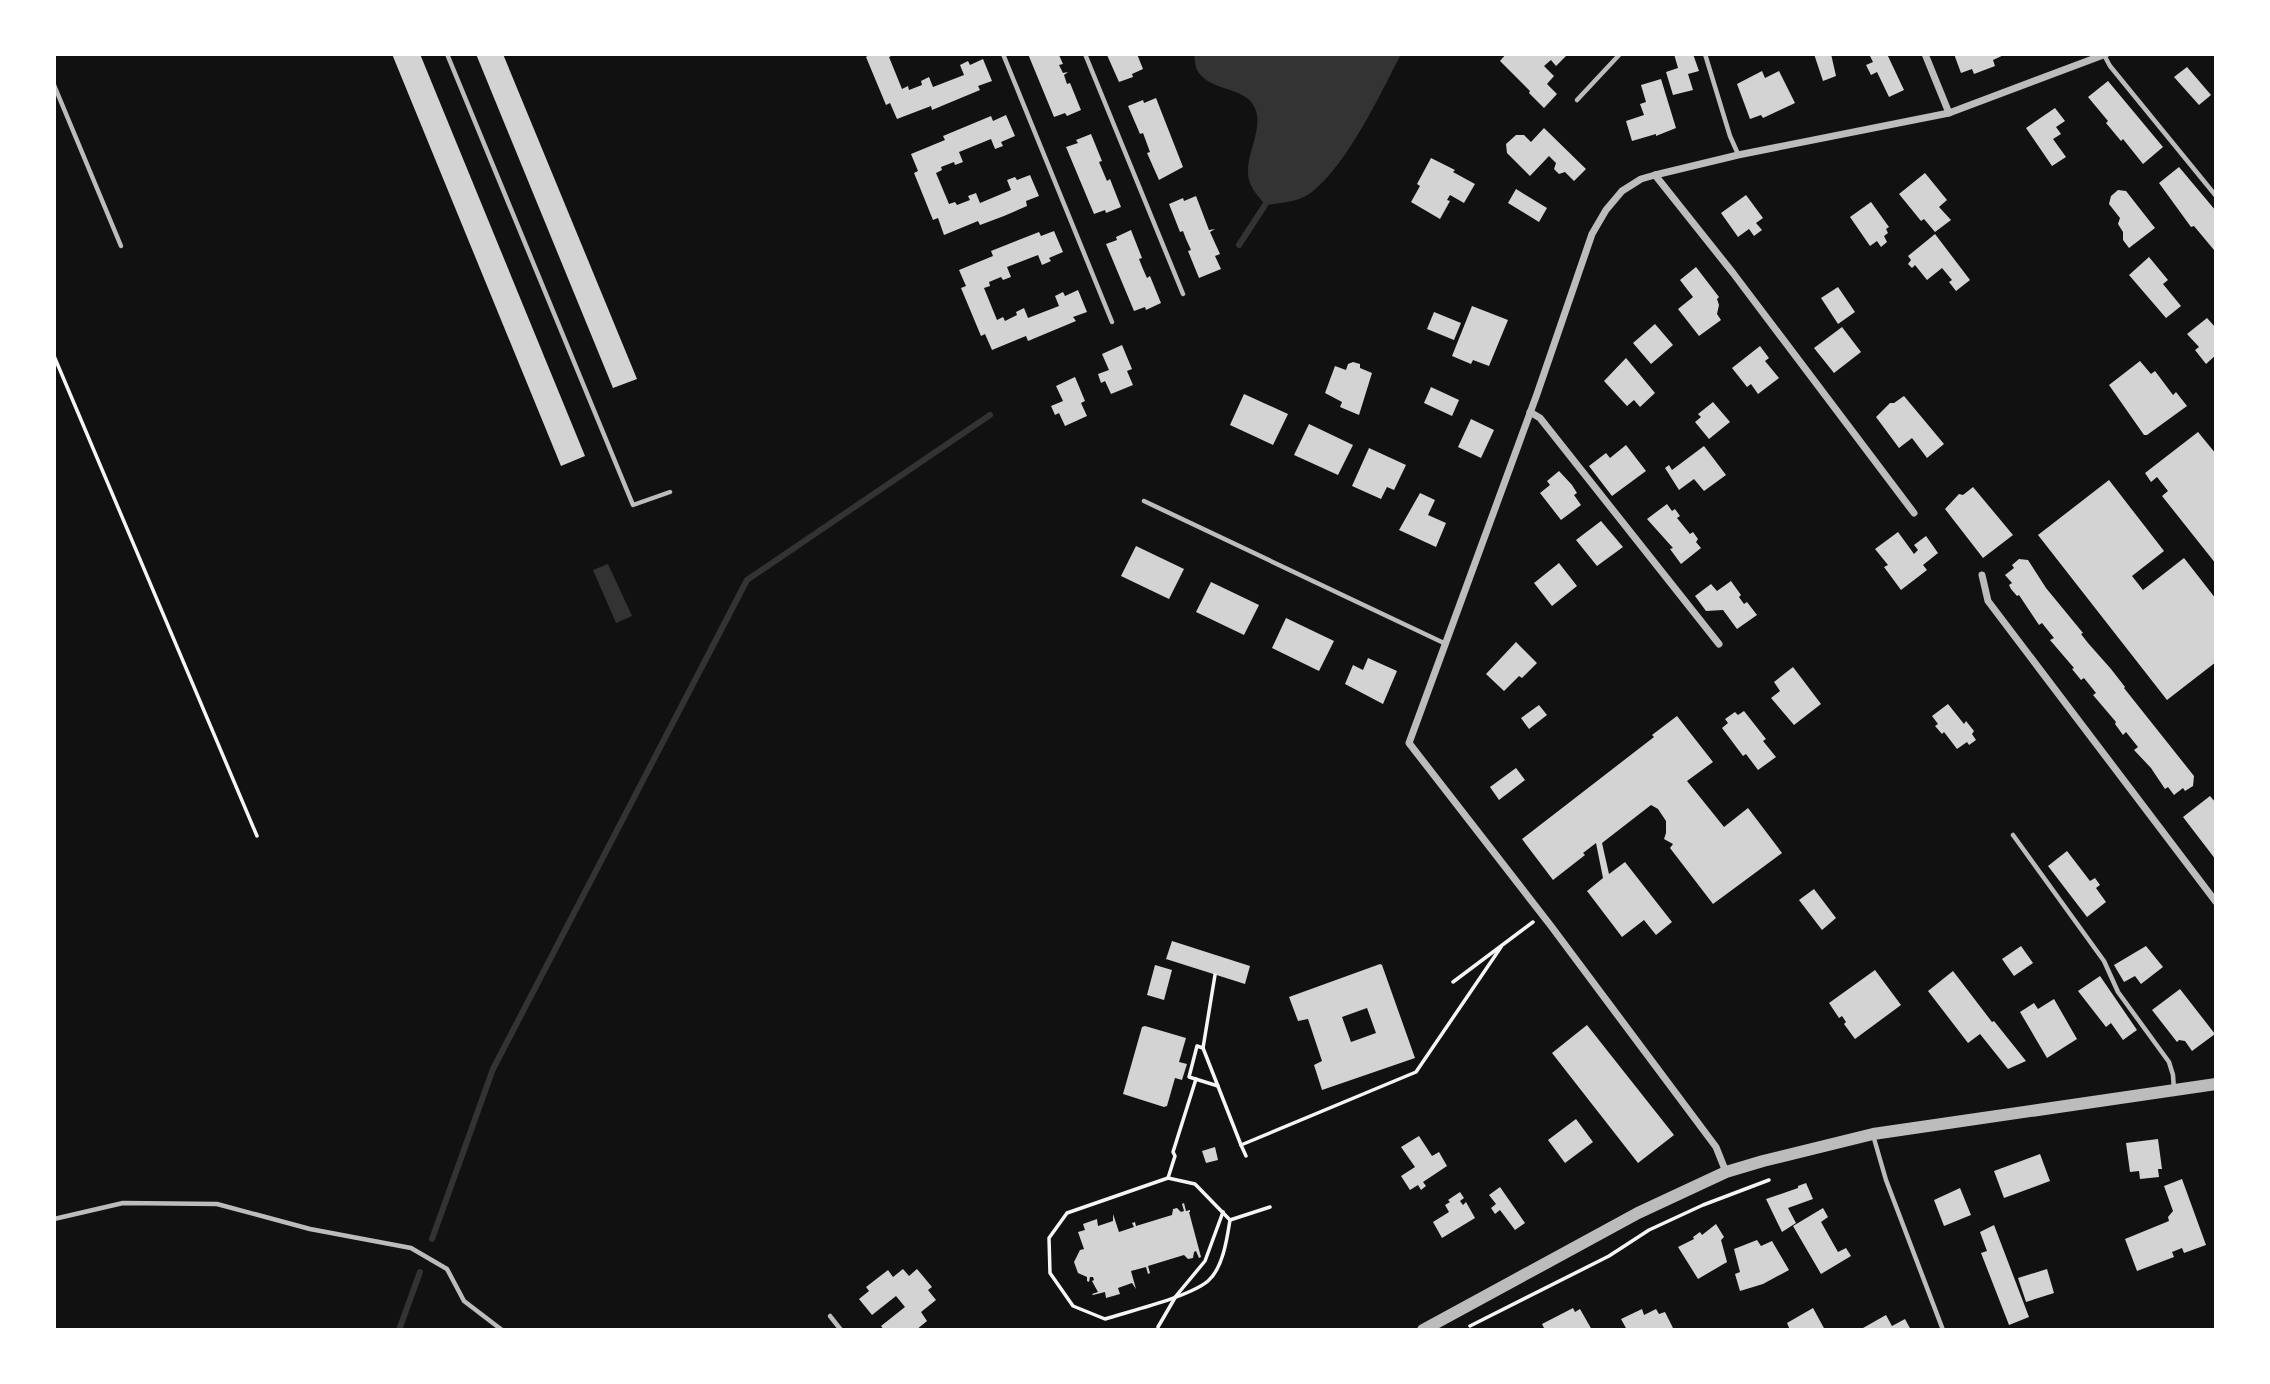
<svg xmlns="http://www.w3.org/2000/svg" width="2270" height="1384" font-family="'Playfair Display',serif">
  <style>
    .water { fill: #333 }
    .lines { fill: none; stroke-linecap: round; stroke-linejoin: round }
    .stream { stroke: #333; stroke-width: 6 }
    .building { fill: #d3d3d3; fill-rule: evenodd }
    .path { stroke: #f5f5f5; stroke-width: 3.5 }
    .service { stroke: #bcbcbc; stroke-width: 4.5 }
    .minor { stroke: #bcbcbc; stroke-width: 7 }
    .tertiary { stroke: #bcbcbc; stroke-width: 12 }
  </style>
  <rect width="100%" height="100%" fill="#111"/>
  <!-- water -->
  <g class="water">
    <path d="M1194 54H1401C1380 95 1348 163 1312 192 1299 202 1282 203 1265 205 1261 199 1252 190 1250 183 1241 158 1265 132 1255 108 1246 86 1209 92 1197 70 1195 66 1195 59 1194 54Z"/>
    <path d="M608 564 632 616 616 623 593 570Z"/>
  </g>
  <g class="lines">
    <!-- stream -->
    <g class="stream">
      <path d="M1239 245 1265 205"/>
      <path d="M432 1239 493 1069 747 580 990 415"/>
      <path d="M399 1330 420 1272"/>
    </g>
  </g>
  <!-- building -->
  <g class="building">
    <path d="M392 54H420L585 456 561 466Z"/>
    <path d="M476 54H503L637 379 613 388Z"/>
    <path d="M870 54H896L889 57 902 89 908 86 909 90 922 85 921 81 929 77 933 87 964 75 960 65 968 61 970 65 983 59 992 81 978 86 980 90 932 110 931 106 897 119 890 103 886 105 866 57Z"/>
    <path d="M1028 54 1059 55 1063 64 1059 65 1063 73 1068 72 1064 75 1067 84 1070 83 1081 110 1067 116 1065 113 1054 117Z"/>
    <path d="M1137 54 1143 69 1132 74 1133 77 1119 82 1107 55Z"/>
    <path d="M1506 54H1568L1556 66 1551 60 1544 66 1554 76 1547 84 1557 94 1544 108 1529 93 1530 91 1500 61Z"/>
    <path d="M1674 54H1693L1699 71 1688 74 1693 90 1673 95 1666 72 1678 68Z"/>
    <path d="M1814 54H1831L1836 76 1823 81Z"/>
    <path d="M1869 54H1887L1904 90 1889 97 1877 72 1871 75 1866 65 1873 62Z"/>
    <path d="M1954 54H2006L1993 60 1995 66 1974 74 1972 69 1961 73Z"/>
    <path d="M2187 67 2211 95 2199 105 2174 77Z"/>
    <path d="M1762 71 1765 78 1779 71 1795 103 1763 118 1761 115 1750 119 1737 84Z"/>
    <path d="M1661 79 1676 128 1656 136V134L1632 141 1626 121 1644 115 1640 104 1646 102 1641 85Z"/>
    <path d="M2108 81 2163 147 2143 164 2123 139 2121 141 2106 123 2108 121 2088 97Z"/>
    <path d="M1156 98 1183 167 1159 180 1147 153 1150 152 1143 133 1140 134 1128 106 1143 100 1144 103Z"/>
    <path d="M2055 108 2065 121 2056 127 2061 134 2053 139 2066 157 2052 166 2026 128Z"/>
    <path d="M1006 115 1015 136 1001 142 1003 146 995 149 991 139 959 152 963 162 955 165 954 162 941 167 942 170 936 173 949 204 955 202 957 205 970 200 968 196 976 193 980 203 1011 190 1007 180 1015 177 1017 180 1030 175 1039 196 1026 201 1027 206 1004 216 980 225 978 221 944 235 938 218 933 220 914 173 918 171 911 154 945 140 943 136 991 116 993 121Z"/>
    <path d="M1544 128 1586 169 1574 181 1565 172 1559 174 1554 169 1556 163 1549 156 1530 176 1507 153 1506 144 1516 135H1524L1531 142Z"/>
    <path d="M1091 134 1102 161 1099 162 1107 181 1110 179 1121 207 1106 213 1105 210 1094 214 1066 147 1078 143 1076 140Z"/>
    <path d="M1431 158 1455 170 1453 172 1475 184 1464 203 1450 195 1447 200 1450 201 1440 219 1411 202 1420 186 1417 184Z"/>
    <path d="M2179 167 2216 211 2214 250 2194 226 2191 227 2159 183Z"/>
    <path d="M1925 173 1947 200 1939 207 1951 220 1935 232 1924 219 1921 221 1899 194Z"/>
    <path d="M1516 189 1547 208 1539 222 1508 203Z"/>
    <path d="M2118 190 2126 191 2155 228 2129 248 2123 240V232L2118 224 2120 218 2109 204 2111 196Z"/>
    <path d="M1746 195 1763 218 1756 223 1762 230 1754 236 1749 229 1738 237 1721 213Z"/>
    <path d="M1196 196 1209 230 1215 229 1210 232 1220 254 1215 256 1221 269 1199 278 1188 251 1191 250 1186 239 1183 231 1180 232 1169 204 1183 198 1184 201Z"/>
    <path d="M1871 202 1889 227 1886 229 1888 233 1884 236 1887 242 1881 247 1877 241 1870 246 1850 217Z"/>
    <path d="M1131 230 1142 258 1139 259 1143 269 1147 278 1150 276 1161 303 1146 310 1145 307 1134 311 1106 244 1117 240 1116 237Z"/>
    <path d="M1054 231 1063 252 1049 258 1051 261 1042 265 1038 255 1007 267 1011 277 1003 280 1001 277 989 282 990 286 984 288 997 320 1003 317 1005 321 1017 315 1016 312 1024 308 1028 318 1059 306 1055 296 1063 292 1065 296 1078 290 1087 312 1073 317 1076 321 1028 341 1026 336 992 350 985 334 981 336 961 288 966 286 959 270 993 256 991 251 1039 232 1041 236Z"/>
    <path d="M1935 234 1970 280 1956 291 1949 282 1952 280 1942 268 1927 280 1915 265 1912 268 1908 264 1911 260 1908 256Z"/>
    <path d="M2149 257 2168 280 2163 284 2181 306 2166 318 2129 275Z"/>
    <path d="M1696 267 1719 297 1717 299 1719 305 1717 314 1721 320 1699 336 1678 309 1693 297 1680 280Z"/>
    <path d="M1838 287 1855 312 1838 324 1821 298Z"/>
    <path d="M1472 306 1508 320 1489 366 1473 360 1471 364 1452 356Z"/>
    <path d="M1434 312 1461 323 1454 340 1427 329Z"/>
    <path d="M2207 318 2216 328V355L2206 364 2195 350 2199 347 2187 334Z"/>
    <path d="M1655 324 1673 345 1651 364 1633 343Z"/>
    <path d="M1842 327 1861 352 1834 373 1814 348Z"/>
    <path d="M1122 345 1132 369 1127 371 1133 385 1111 394 1105 381 1101 383 1098 374 1109 370 1102 354Z"/>
    <path d="M1760 346 1769 358 1765 361 1779 378 1758 394 1751 384 1747 387 1732 368Z"/>
    <path d="M1626 358 1655 393 1640 407 1634 400 1627 406 1604 381Z"/>
    <path d="M2140 361 2151 374 2155 371 2173 395 2176 392 2187 406 2147 435H2144L2109 385Z"/>
    <path d="M1353 362 1360 364V368L1372 373 1359 415 1340 407 1342 402 1325 393 1335 366 1346 370 1348 364Z"/>
    <path d="M1075 377 1085 401 1081 403 1087 416 1065 426 1059 413 1055 415 1051 406 1063 401 1056 386Z"/>
    <path d="M1431 387 1459 400 1452 416 1424 403Z"/>
    <path d="M1244 394 1288 414 1273 445 1230 425Z"/>
    <path d="M1904 396 1944 444 1927 458 1912 438 1899 448 1876 417 1890 403H1894Z"/>
    <path d="M1713 402 1730 422 1709 439 1695 422 1701 417 1698 414Z"/>
    <path d="M1471 419 1494 430 1481 458 1458 447Z"/>
    <path d="M1309 424 1353 445 1338 475 1294 455Z"/>
    <path d="M2198 432 2216 454V564L2162 496 2168 491 2157 477 2151 482 2145 473Z"/>
    <path d="M1626 445 1646 471 1612 496 1589 466 1606 453 1610 458Z"/>
    <path d="M1704 446 1726 475 1704 491 1694 479 1679 490 1665 468 1669 465 1672 470Z"/>
    <path d="M1369 448 1406 465 1394 490 1387 487 1381 499 1352 486Z"/>
    <path d="M1559 471 1572 485 1577 493 1574 495 1581 505 1561 520 1540 493 1550 485 1547 481Z"/>
    <path d="M2109 480 2164 551 2132 576 2143 590 2184 558 2216 599V662L2167 700 2038 535Z"/>
    <path d="M1973 487 2013 535 1983 558 1945 509 1959 494 1963 495Z"/>
    <path d="M1420 493 1435 500 1428 515 1446 523 1436 547 1399 530Z"/>
    <path d="M1667 504 1672 511 1675 509 1680 516 1677 518 1690 534 1693 532 1698 539 1696 542 1701 548 1681 564 1670 549 1673 548 1647 519Z"/>
    <path d="M1601 521 1623 547 1597 566 1576 540Z"/>
    <path d="M1898 532 1914 554 1918 550 1914 545 1926 536 1938 553 1923 565 1927 570 1901 590 1884 567 1888 565 1875 549Z"/>
    <path d="M1136 546 1184 569 1169 599 1121 576Z"/>
    <path d="M2019 559 2028 560 2046 588 2083 633 2081 634 2088 643 2111 669 2125 687 2124 688 2194 776 2193 786 2185 791 2183 788 2174 795 2168 787 2165 789 2151 768 2134 750 2138 747 2126 732 2123 735 2115 724 2116 722 2093 695 2096 693 2084 678 2081 680 2072 669 2074 668 2050 640 2054 638 2042 623 2039 625 2019 595 2017 596 2011 589 2009 585 2012 583 2005 575 2014 568 2012 565Z"/>
    <path d="M1559 563 1577 586 1552 606 1534 583Z"/>
    <path d="M1731 581 1741 595 1739 597 1744 604 1747 602 1757 615 1737 629 1723 610 1706 611 1695 596 1711 584 1717 591Z"/>
    <path d="M1211 582 1259 605 1244 635 1196 612Z"/>
    <path d="M1286 618 1334 641 1319 671 1272 648Z"/>
    <path d="M1516 642 1537 663 1522 678 1519 676 1504 691 1486 674Z"/>
    <path d="M1368 658 1397 671 1383 704 1345 684 1353 665 1363 670Z"/>
    <path d="M1793 667 1821 704 1794 725 1771 698 1780 691 1774 682Z"/>
    <path d="M1948 704 1964 724 1966 721 1974 731 1972 734 1976 740 1969 745 1967 742 1957 749 1944 732 1942 734 1935 726 1938 724 1932 716Z"/>
    <path d="M1539 705 1547 715 1529 729 1521 718Z"/>
    <path d="M1744 711 1766 739 1763 741 1776 757 1758 770 1746 754 1743 756 1722 728 1728 723 1725 719 1735 712 1738 715Z"/>
    <path d="M1677 716 1713 762 1687 781 1724 827 1748 808 1782 853 1713 904 1670 848 1673 844 1664 839 1666 833V821L1658 809 1651 805 1602 843 1609 874 1625 862 1672 922 1656 935 1644 920 1622 937 1587 891 1603 878 1596 843 1583 853 1585 855 1553 880 1522 839 1654 737 1652 735Z"/>
    <path d="M1516 768 1525 780 1499 800 1490 787Z"/>
    <path d="M2210 796 2216 803V860L2183 817Z"/>
    <path d="M2067 851 2090 881 2095 878 2100 885 2096 888 2106 902 2087 917 2048 866Z"/>
    <path d="M1814 889 1836 918 1822 930 1799 900Z"/>
    <path d="M1172 941 1250 966 1245 984 1166 959Z"/>
    <path d="M2021 946 2033 963 2014 976 2002 959Z"/>
    <path d="M2146 946 2163 967 2141 984 2135 976 2124 982 2114 965Z"/>
    <path d="M1380 964 1382 965 1415 1058 1322 1090 1314 1065 1322 1061 1308 1019 1298 1021 1289 997ZM1367 1008 1376 1033 1351 1042 1342 1017Z"/>
    <path d="M1155 965 1172 970 1164 1000 1147 995Z"/>
    <path d="M1875 970 1901 1005 1855 1039 1844 1024 1846 1022 1842 1016 1839 1018 1829 1003Z"/>
    <path d="M1953 971 1992 1022 1994 1021 2026 1061 2008 1069 1980 1034 1968 1043 1928 991Z"/>
    <path d="M2100 976 2137 1030 2123 1040 2111 1023 2106 1027 2078 991Z"/>
    <path d="M2180 989 2215 1034 2192 1051 2185 1041 2179 1040 2177 1042 2152 1010Z"/>
    <path d="M2054 999 2077 1039 2047 1058 2020 1012 2034 1003 2038 1009Z"/>
    <path d="M1587 1025 1674 1135 1638 1163 1552 1053Z"/>
    <path d="M1145 1026 1186 1038 1179 1062 1187 1064 1182 1080 1175 1078 1167 1106 1164 1107 1123 1094 1142 1027Z"/>
    <path d="M1576 1119 1593 1142 1565 1163 1548 1140Z"/>
    <path d="M1419 1136 1432 1156 1439 1152 1447 1166 1423 1182 1426 1186 1421 1190 1418 1185 1410 1190 1401 1176 1415 1167 1401 1147Z"/>
    <path d="M2158 1139 2162 1169H2158L2159 1177 2140 1179 2139 1171 2130 1172 2126 1143Z"/>
    <path d="M1215 1147 1218 1160 1206 1163 1202 1151Z"/>
    <path d="M2040 1154 2050 1181 2004 1198 1994 1171Z"/>
    <path d="M2182 1179 2206 1245 2184 1253 2182 1248 2172 1252 2174 1257 2137 1271 2125 1239 2169 1221 2168 1217 2173 1211 2164 1186Z"/>
    <path d="M1806 1183 1813 1199 1788 1208 1796 1223 1782 1232 1766 1199 1798 1188V1186Z"/>
    <path d="M1500 1187 1525 1223 1515 1230 1500 1210 1495 1214 1491 1208 1496 1204 1489 1195Z"/>
    <path d="M1960 1188 1971 1215 1944 1226 1934 1200Z"/>
    <path d="M1460 1192 1464 1198 1460 1201 1463 1205 1466 1202 1475 1218 1442 1238 1433 1222 1449 1212 1445 1205 1450 1202 1448 1200Z"/>
    <path d="M1184 1203 1186 1211 1190 1210V1212H1189L1201 1257 1199 1258 1196 1251 1194 1252 1193 1258 1188 1259 1184 1255 1148 1266 1150 1273 1148 1274 1146 1267 1131 1271 1136 1289 1132 1283 1118 1288 1120 1294 1106 1298 1105 1292 1093 1295 1092 1294 1098 1292 1092 1281 1094 1280 1093 1277H1090L1089 1282 1087 1281V1277L1078 1273 1074 1262 1080 1250 1084 1249 1078 1232 1085 1230 1083 1224 1097 1219 1098 1226 1113 1221V1214L1119 1232 1134 1227 1132 1223 1135 1222 1136 1226 1172 1215 1173 1209 1177 1208 1181 1212 1184 1211 1182 1204Z"/>
    <path d="M1823 1208 1828 1217 1821 1222 1838 1252 1846 1248 1851 1256 1821 1274 1793 1226Z"/>
    <path d="M1716 1224 1724 1237 1721 1240 1727 1262 1698 1279 1678 1247 1694 1239 1693 1237 1700 1232 1702 1235Z"/>
    <path d="M1994 1225 2029 1317 2009 1325 1981 1253 1987 1251 1980 1232Z"/>
    <path d="M1757 1240 1761 1246 1772 1241 1789 1270 1763 1284 1740 1291 1735 1274 1740 1272 1734 1249Z"/>
    <path d="M903 1269 909 1276 917 1269 932 1287 928 1290 936 1300 921 1312 927 1321 916 1330H884L881 1326 905 1307 896 1296 872 1315 859 1299 869 1291 866 1287 888 1270 893 1277Z"/>
    <path d="M2047 1269 2054 1293 2026 1302 2018 1278Z"/>
    <path d="M1573 1308 1575 1312 1580 1309 1592 1330H1545L1542 1324Z"/>
    <path d="M1813 1308 1825 1330H1790L1787 1323Z"/>
    <path d="M1642 1309 1644 1315 1656 1309 1659 1314 1665 1312 1674 1330H1627L1621 1319Z"/>
    <path d="M1886 1315 1892 1326 1905 1319 1911 1330H1864L1863 1328Z"/>
  </g>
  <g class="lines">
    <!-- path -->
    <g class="path">
      <path d="M54 356 257 836"/>
      <path d="M1215 975 1203 1048 1241 1145"/>
      <path d="M1453 982 1533 922"/>
      <path d="M1203 1048 1197 1046 1189 1077 1218 1086"/>
      <path d="M1246 1156 1241 1145 1416 1072 1501 947"/>
      <path d="M1168 1178 1195 1184 1230 1220C1227 1239 1223 1268 1208 1281 1189 1297 1130 1311 1105 1319L1073 1306 1050 1273 1049 1238 1067 1213Z"/>
      <path d="M1168 1178 1175 1156 1173 1152 1196 1079"/>
      <path d="M1230 1220 1270 1207"/>
      <path d="M1470 1326 1609 1256 1649 1230 1703 1205 1769 1180"/>
      <path d="M1158 1327 1176 1296 1205 1261 1223 1212"/>
    </g>
    <!-- service -->
    <g class="service">
      <path d="M447 54 633 505 670 492"/>
      <path d="M1003 54 1112 322"/>
      <path d="M1085 54 1183 294"/>
      <path d="M1705 54 1730 136 1738 154"/>
      <path d="M2104 55 2110 66 2216 196"/>
      <path d="M54 85 121 246"/>
      <path d="M1577 100 1620 54"/>
      <path d="M1144 501 1446 644"/>
      <path d="M2013 835 2104 961 2118 992 2169 1062 2173 1075 2174 1090"/>
      <path d="M1873 1135 1886 1180 1943 1330"/>
      <path d="M54 1219 123 1203 217 1204 310 1229 411 1248 447 1269 464 1301 502 1330"/>
      <path d="M830 1316 841 1330"/>
    </g>
    <!-- minor -->
    <g class="minor">
      <path d="M1925 54 1949 113"/>
      <path d="M1655 175 1733 273 1914 513"/>
      <path d="M1530 412 1540 418 1719 644"/>
      <path d="M1982 575 1988 601 2216 902"/>
      <path d="M1726 1172 1716 1147 1551 926 1409 743 1537 394 1592 234 1606 210 1622 191 1641 179 1655 175 1738 155 1949 113 2106 54"/>
    </g>
    <!-- tertiary -->
    <path class="tertiary" d="M1423 1330 1638 1213 1726 1172 1763 1161 1873 1134 2216 1084"/>
  </g>
  <!-- border -->
  <rect width="2270" height="1384" fill="none" stroke="#ffffff" stroke-width="112"/>
</svg>
